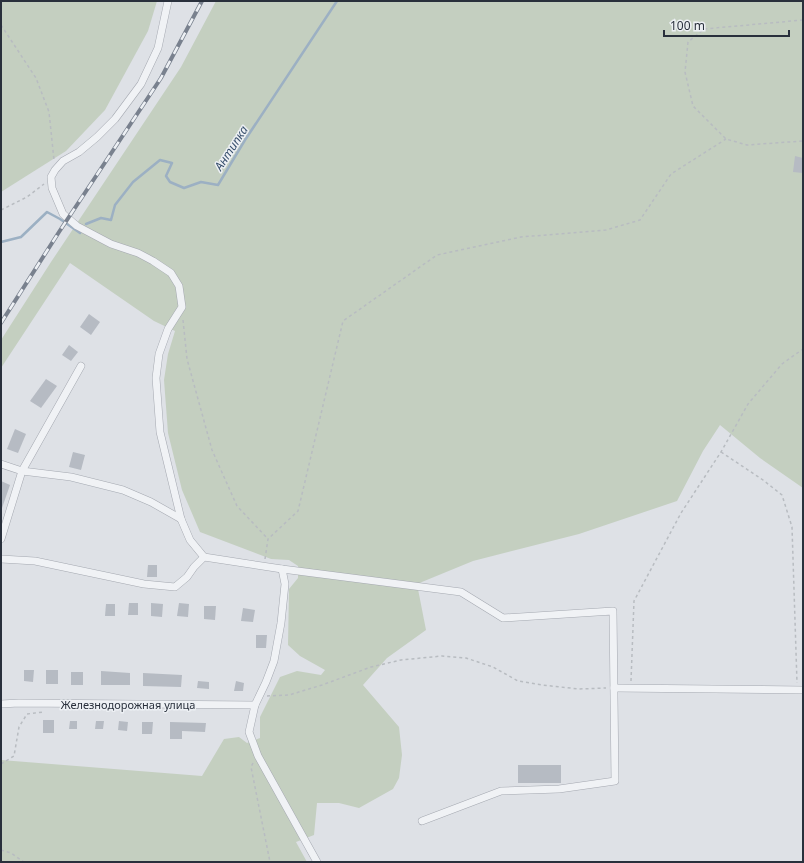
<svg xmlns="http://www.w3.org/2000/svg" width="804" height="863" font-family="'Noto Sans',sans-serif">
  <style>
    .green { fill: #c4cfc0 }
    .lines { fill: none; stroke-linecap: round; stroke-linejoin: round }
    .stream { stroke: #9cb0c3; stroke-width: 2.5 }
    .building { fill: #b6bbc3 }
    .street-casing { stroke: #a4a8b0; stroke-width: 8 }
    .path { stroke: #b8bcc1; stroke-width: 1.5; stroke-dasharray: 3 3; stroke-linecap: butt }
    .street { stroke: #f0f2f5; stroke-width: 7 }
    .rail-casing { stroke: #79818e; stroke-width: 4 }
    .rail { stroke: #edf0f4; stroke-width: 2.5; stroke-dasharray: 8; stroke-linecap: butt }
    .labels { text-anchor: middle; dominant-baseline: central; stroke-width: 3; stroke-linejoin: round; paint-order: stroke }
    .street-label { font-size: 11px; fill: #29303c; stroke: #edf0f4 }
    .water-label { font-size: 12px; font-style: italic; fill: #374f6c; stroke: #edf0f4 }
  </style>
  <rect width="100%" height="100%" fill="#dee1e6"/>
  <!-- green -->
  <g class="green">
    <path d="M1 1H157L148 31 105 110 66 151 1 192Z"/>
    <path d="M216 1H803V488L760 458 720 425 703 451 677 501 579 534 473 561 417 584 426 630 387 658 363 685 399 727 402 755 399 778 393 789 359 808 339 803H317L314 835 296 842 307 862H1V760L202 776 224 739 239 737 247 743 260 738V717L280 677 297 671 321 675 325 670 300 656 288 645 289 589 298 578V566L289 560 271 559 200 532 182 490 168 433 164 380 168 354 175 331 154 321 70 263 1 368V340L51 262 181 67Z"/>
  </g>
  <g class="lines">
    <!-- stream -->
    <g class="stream">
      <path d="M86 224 101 218 111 220 115 205 133 182 160 160 172 163 166 176 170 182 184 188 201 182 218 185 245 140 337 1"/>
      <path d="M1 242 21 237 47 212 60 219 80 233"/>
    </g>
  </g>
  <!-- building -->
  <g class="building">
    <path d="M795 156 803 158V173L793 172Z"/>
    <path d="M89 314 100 322 91 335 80 327Z"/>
    <path d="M69 345 78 352 71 361 62 355Z"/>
    <path d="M46 379 57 386 41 408 30 401Z"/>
    <path d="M15 429 26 434 18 453 7 449Z"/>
    <path d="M73 452 85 455 81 470 69 467Z"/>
    <path d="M1 481 10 485 2 508H1Z"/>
    <path d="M148 565H157V577H147Z"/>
    <path d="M129 603H138V615H128Z"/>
    <path d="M151 603 163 604 162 617 151 616Z"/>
    <path d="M179 603 189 604 188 617 177 616Z"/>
    <path d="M106 604H115V616H105Z"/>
    <path d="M204 606H216L215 620 204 619Z"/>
    <path d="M243 608 255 610 253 622 241 621Z"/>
    <path d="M256 635H267L266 648H256Z"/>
    <path d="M24 670H34L33 682 24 681Z"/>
    <rect x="46" y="670" width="12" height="14"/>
    <path d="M101 671 130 673V685H101Z"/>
    <rect x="71" y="672" width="12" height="13"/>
    <path d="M143 673 182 675 181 687 143 686Z"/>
    <path d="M198 681 209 682V689L197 688Z"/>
    <path d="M236 681 244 683 243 691H234Z"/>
    <rect x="43" y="720" width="11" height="13"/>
    <path d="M70 721H77V729H69Z"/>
    <path d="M96 721H104L103 729H95Z"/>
    <path d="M119 721 128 722 127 731 118 730Z"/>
    <path d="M142 722H153L152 734H142Z"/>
    <path d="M170 722 206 723 205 732 182 731V739H170Z"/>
    <rect x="518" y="765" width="43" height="18"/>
  </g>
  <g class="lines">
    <defs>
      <g id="street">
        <path d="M168 1 158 48 141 84 115 119 97 137 79 152 63 161 55 170 51 177 52 188 63 214 77 226 111 244 138 253 153 261 171 273 179 286 182 307 168 329 159 354 156 378 160 432 181 519 190 540 204 557 282 569 461 592 503 618 613 611 615 781 559 789 501 791 422 821"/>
        <path d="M1 464 22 471 71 477 123 490 151 502 181 519"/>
        <path d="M1 539 22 471 81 366"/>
        <path d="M1 559 35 561 144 584 175 587 187 577 194 567 204 557"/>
        <path d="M282 569 285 584 281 623 274 661 266 682 255 705 249 732 258 756 317 862"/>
        <path d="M614 688 803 690"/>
        <path d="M1 704 19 703 255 705"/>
      </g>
    </defs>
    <!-- street casing -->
    <use href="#street" class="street-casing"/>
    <!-- path -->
    <g class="path">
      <path d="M803 20 704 29 688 42 685 72 693 106 726 139 747 145 803 141"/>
      <path d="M1 25 36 78 49 112 54 160"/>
      <path d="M1 210 27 197 44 184"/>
      <path d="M183 320 187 359 212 450 237 506 268 539"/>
      <path d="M721 452 763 480 782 495 792 527 797 683"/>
      <path d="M265 559 268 539 298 511 343 321 437 255 521 237 606 230 640 220 671 174 726 139"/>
      <path d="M631 681 634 601 681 513 721 452 748 404 782 364 803 349"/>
      <path d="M267 696 289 695 322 685 371 667 401 660 442 656 466 658 493 667 518 681 542 685 579 689 606 688"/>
      <path d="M253 763 251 767 270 862"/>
      <path d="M1 764 14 756 19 727 27 714 43 712"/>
      <path d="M1 850 11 853 24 862"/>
    </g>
    <!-- street -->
    <use href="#street" class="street"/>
    <defs>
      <path id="rail" d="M1 323 59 232 161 78 202 1"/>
    </defs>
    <!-- rail casing -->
    <use href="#rail" class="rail-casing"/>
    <!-- rail -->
    <use href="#rail" class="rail"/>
  </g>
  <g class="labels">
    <!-- street labels -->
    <g class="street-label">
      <text x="128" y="704">Железнодорожная улица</text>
    </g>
    <!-- water labels -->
    <g class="water-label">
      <text transform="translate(231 148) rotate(-57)">Антипка</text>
    </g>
  </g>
  <!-- border -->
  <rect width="804" height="863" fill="none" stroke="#29303c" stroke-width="4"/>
  <!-- scale -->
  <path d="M664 30v6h125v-6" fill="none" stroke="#29303c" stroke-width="2"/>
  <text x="670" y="30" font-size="12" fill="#29303c" stroke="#edf0f4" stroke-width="3" paint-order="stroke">100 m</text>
</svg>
